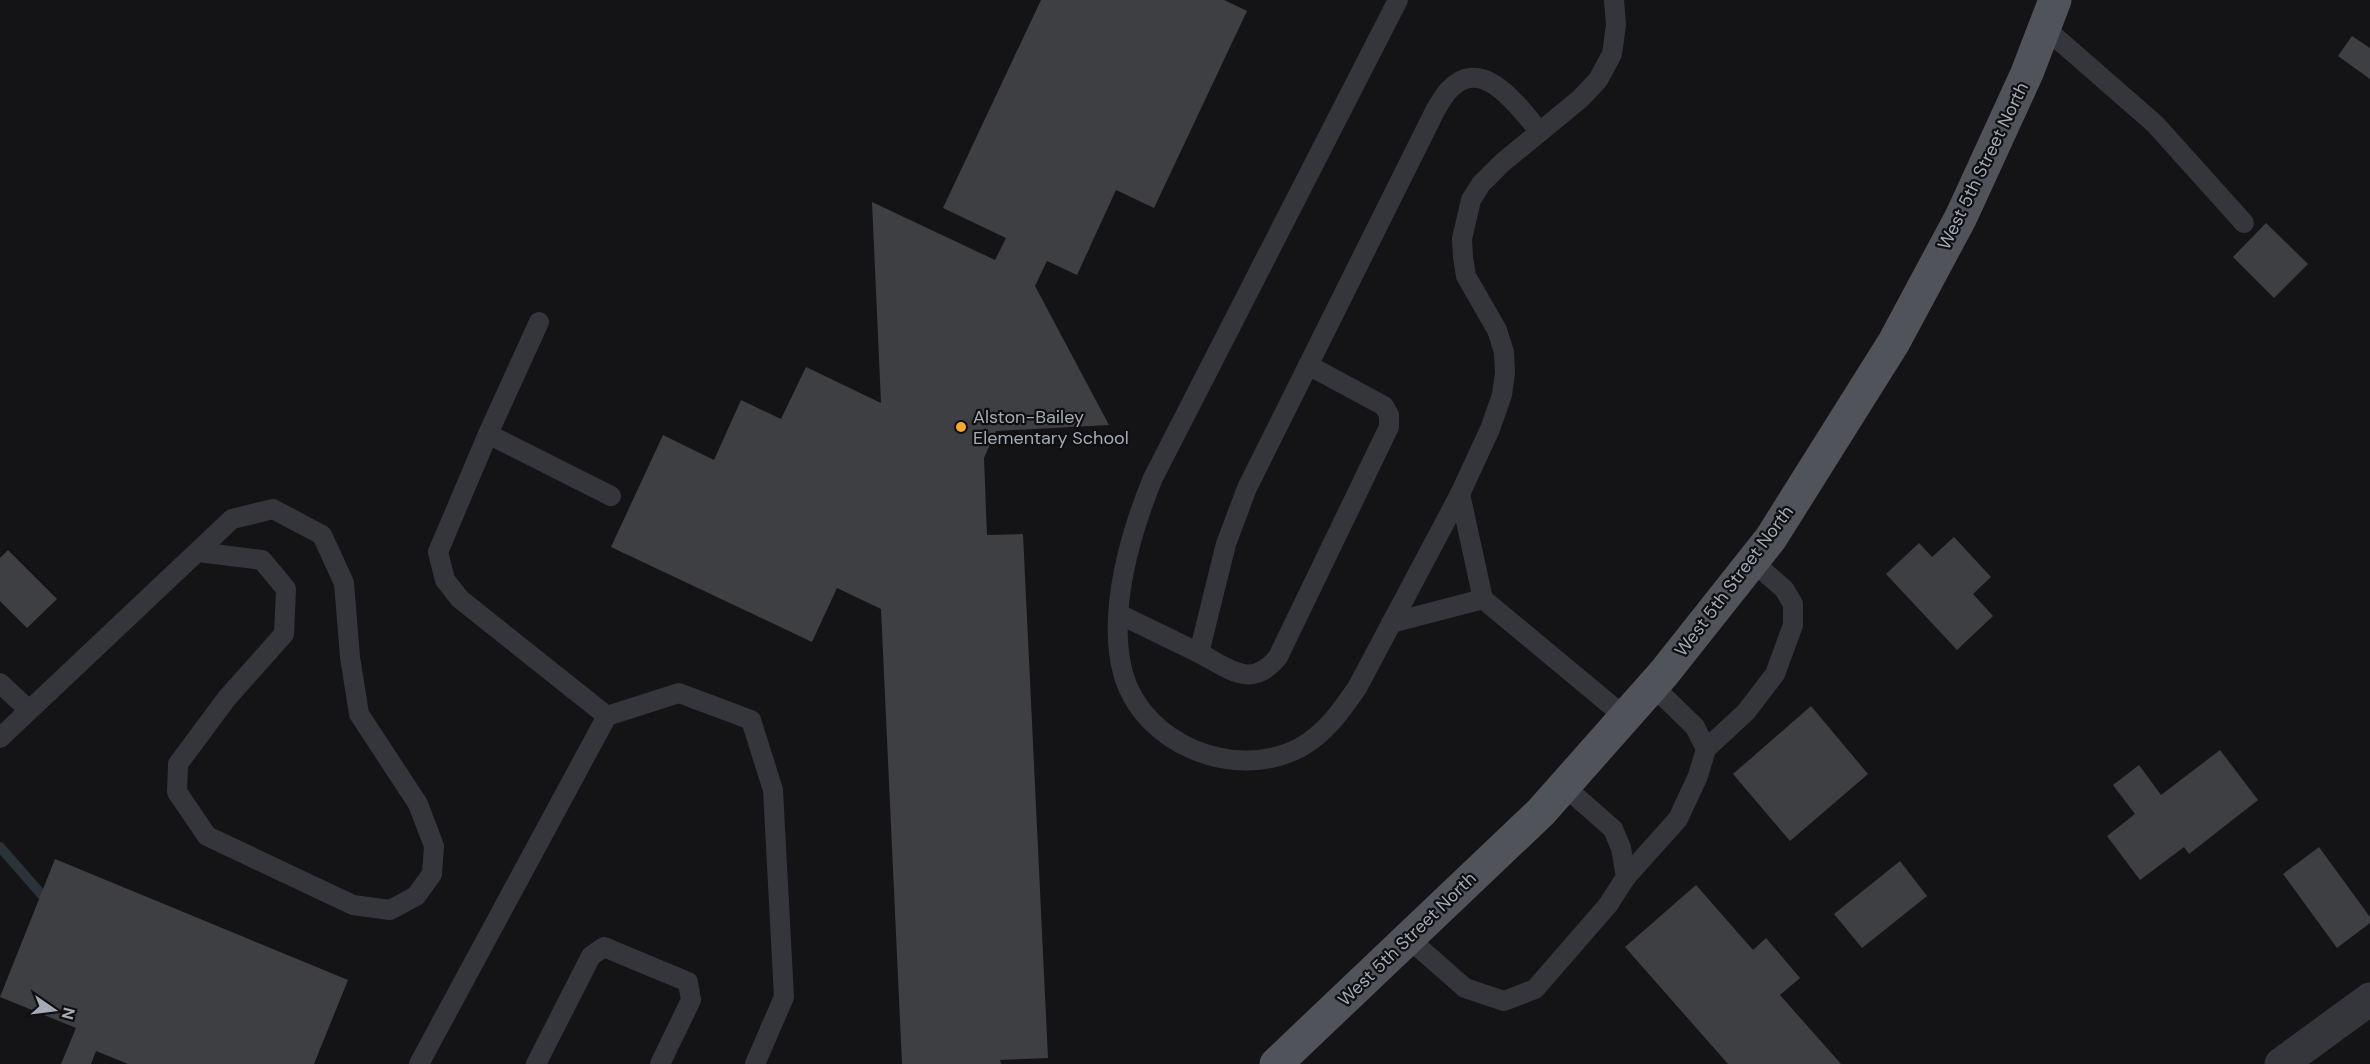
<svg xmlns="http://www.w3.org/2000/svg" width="2370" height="1064" font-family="'DM Sans',sans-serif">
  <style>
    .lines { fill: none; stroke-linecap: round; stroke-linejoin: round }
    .stream { stroke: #2a333a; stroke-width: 10 }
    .building { fill: #3e3f43 }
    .service { stroke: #35363b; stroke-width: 20 }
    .minor { stroke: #35363b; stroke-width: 33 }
    .primary { stroke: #51535a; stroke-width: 33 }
    .poi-dot { fill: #f5a92d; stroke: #0f0f11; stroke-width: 2 }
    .labels { text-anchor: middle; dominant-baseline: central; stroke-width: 4.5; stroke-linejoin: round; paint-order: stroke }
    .street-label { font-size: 18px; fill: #a5abb6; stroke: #0f0f11 }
    .poi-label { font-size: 18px; fill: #a5abb6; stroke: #0f0f11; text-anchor: start }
  </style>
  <rect width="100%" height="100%" fill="#141416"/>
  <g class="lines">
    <!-- stream -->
    <path class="stream" d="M0 847 49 903"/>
  </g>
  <!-- building -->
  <g class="building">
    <path d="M1041 0H1224L1247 11 1154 208 1116 190 1077 275 1047 261 1035 286 1109 425 996 431 984 458 987 535 1023 534 1048 1058 1000 1060 1001 1064H902L881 609 837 588 812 642 611 547 663 435 714 460 741 400 781 419 806 367 881 403 872 202 995 260 1006 238 943 208Z"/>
    <path d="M2352 36 2370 48V79L2338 56Z"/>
    <path d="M2266 223 2308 264 2274 298 2233 257Z"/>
    <path d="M1954 537 1991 577 1973 594 1993 616 1957 650 1886 574 1919 543 1932 557Z"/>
    <path d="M8 550 57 599 27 628 0 601V558Z"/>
    <path d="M1811 706 1868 774 1790 841 1733 774Z"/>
    <path d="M2220 750 2258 800 2189 854 2184 847 2140 880 2107 836 2135 814 2113 785 2139 765 2161 795Z"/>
    <path d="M2319 847 2370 917V923L2337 948 2283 874Z"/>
    <path d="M55 859 348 980 314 1064H128L96 1051 91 1064H61L76 1028 0 997Z"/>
    <path d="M1900 861 1927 896 1862 948 1834 914Z"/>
    <path d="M1696 885 1753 950 1766 938 1800 978 1780 995 1841 1064H1728L1625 947Z"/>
  </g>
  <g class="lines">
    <!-- service -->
    <g class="service">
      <path d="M1398 0 1153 478C1130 534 1107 613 1123 673 1143 746 1237 782 1301 747 1326 733 1341 711 1357 688L1460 494 1490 429 1502 395 1505 373 1504 352 1497 330 1466 276 1463 257 1462 239 1471 200 1481 184 1502 163 1580 99 1598 80 1612 54 1616 25 1614 0"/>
      <path d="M2045 28 2155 124 2244 223"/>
      <path d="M539 322 488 434 438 552 445 580 460 599 607 716"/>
      <path d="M1308 365 1384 406 1389 415V427L1278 657C1251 690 1230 669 1199 653L1226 544 1247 488 1436 109C1440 103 1444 95 1449 90 1483 53 1520 109 1540 132"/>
      <path d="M488 434 611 496"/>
      <path d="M1460 494 1483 599 1625 717"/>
      <path d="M1119 614 1199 653"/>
      <path d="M1391 623 1483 599"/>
      <path d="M0 683 29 710"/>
      <path d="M0 738 232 519 273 509 322 535 344 583 350 657 359 714 418 804 434 846 432 874 416 896 390 910 353 905 207 836 177 792 178 764 227 698 284 634 286 589 262 560 198 552"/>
      <path d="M1706 749 1746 712 1775 674 1793 625V604L1784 589 1752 561"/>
      <path d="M1626 877 1678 819 1698 776 1706 749 1695 727 1653 686"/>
      <path d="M1408 938 1465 988 1504 1001 1535 989 1608 905 1626 877 1621 848 1613 829 1564 786"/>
      <path d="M419 1064 607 716 679 693 751 720 773 790 784 997 755 1064"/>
      <path d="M536 1064 591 956 604 947 688 982 691 1000 660 1064"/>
    </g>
    <!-- minor -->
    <path class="minor" d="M2281 1064 2370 999"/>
    <!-- primary -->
    <path class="primary" d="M1276 1064 1541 812 1664 673 1771 538 1894 342 1961 217 2027 73 2055 0"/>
  </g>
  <!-- markers -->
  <circle class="poi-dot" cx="961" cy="427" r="6"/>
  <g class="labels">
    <!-- street labels -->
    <g class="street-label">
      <text transform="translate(1983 166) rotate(-64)">West 5th Street North</text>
      <text transform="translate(1734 581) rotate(-53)">West 5th Street North</text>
      <text transform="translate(1407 939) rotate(-44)">West 5th Street North</text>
    </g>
    <!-- poi labels -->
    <g class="poi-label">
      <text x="973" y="417">Alston-Bailey<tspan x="973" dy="21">Elementary School</tspan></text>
    </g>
  </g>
  <!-- north arrow -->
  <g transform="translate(54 1010) rotate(104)" stroke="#0f0f11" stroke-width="4.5" paint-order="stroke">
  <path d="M0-4.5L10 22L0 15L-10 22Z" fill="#a5abb6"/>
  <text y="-9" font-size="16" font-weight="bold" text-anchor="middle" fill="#a5abb6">N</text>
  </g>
</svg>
